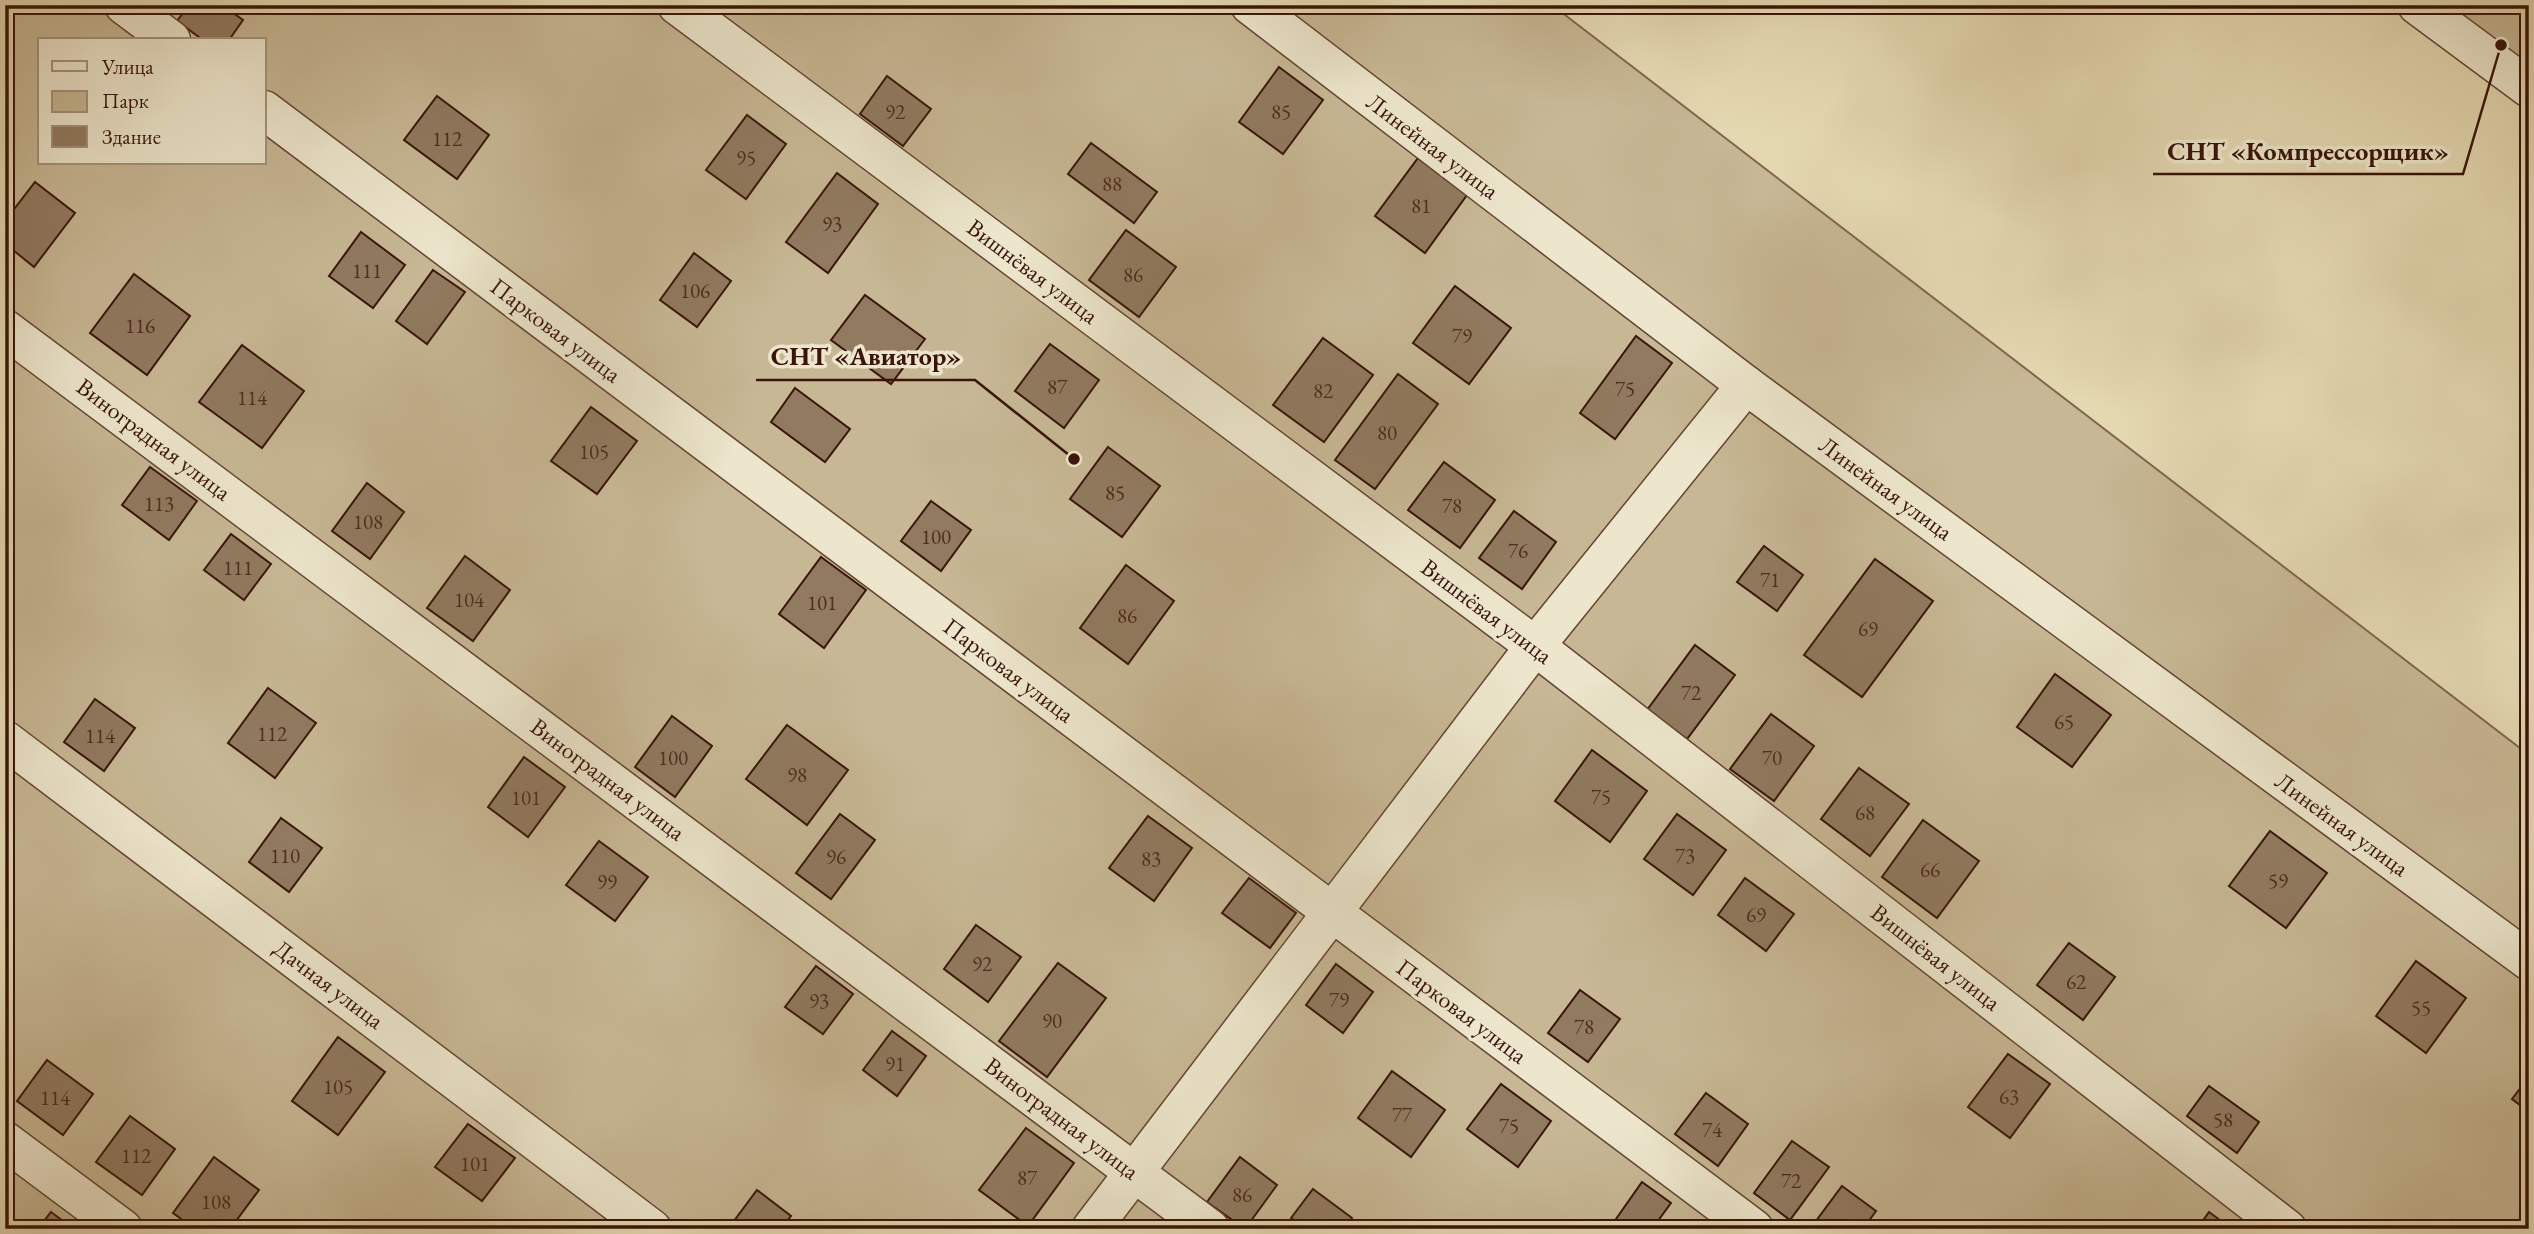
<svg xmlns="http://www.w3.org/2000/svg" width="2534" height="1234" font-family="'EB Garamond',serif">
  <style>
    .green { fill: #c7b794; stroke: #80664e; stroke-width: 2; fill-rule: evenodd }
    .building { fill: #917a60; stroke: #381508; stroke-width: 2 }
    .lines { fill: none; stroke-linecap: round; stroke-linejoin: round }
    .street-casing { stroke: #634632; stroke-width: 41 }
    .street { stroke: #ede6cc; stroke-width: 38 }
    .labels { text-anchor: middle; dominant-baseline: central; stroke-width: 7; stroke-linejoin: round; paint-order: stroke }
    .number-label { font-size: 21px; fill: #4e2e1e }
    .street-label { font-size: 24px; fill: #381508; stroke: #ede6cc }
    .leader { fill: none; stroke: #381508; stroke-width: 2.5 }
    .callout-dot { fill: #381508; stroke: #ede6cc; stroke-width: 2.5 }
    .callout-label { font-size: 26px; text-anchor: middle; font-weight: bold; fill: #381508; stroke: #ede6cc; stroke-width: 7; stroke-linejoin: round; paint-order: stroke }
  </style>
  <rect width="100%" height="100%" fill="#e4d8b1"/>
  <filter id="stains"><feTurbulence type="fractalNoise" baseFrequency=".00286" numOctaves="4"/><feColorMatrix values="0 0 0 0 .2 0 0 0 0 .09 0 0 0 0 .02 0 0 0 .5 -.17"/></filter>
  <radialGradient id="worn" r=".72"><stop offset=".6" stop-color="#630" stop-opacity="0"/><stop offset="1" stop-color="#630" stop-opacity=".3"/></radialGradient>
  <!-- green -->
  <g class="green">
    <path d="M5 5H1552L2529 755V1229H5ZM40 40H264V163H40Z"/>
    <path d="M2419 5H2529V85Z"/>
  </g>
  <!-- building -->
  <g class="building">
    <path d="M189 5H222L243 20 229 40H203L177 21Z"/>
    <path d="M795 5H812L806 14Z"/>
    <path d="M1279 67 1323 100 1283 154 1239 122Z"/>
    <path d="M887 76 931 109 903 146 860 114Z"/>
    <path d="M437 96 489 135 457 179 404 140Z"/>
    <path d="M747 115 786 144 746 199 706 170Z"/>
    <path d="M1091 143 1157 192 1134 223 1068 174Z"/>
    <path d="M1418 158 1467 195 1425 253 1375 216Z"/>
    <path d="M837 173 878 204 828 273 786 242Z"/>
    <path d="M35 182 75 213 34 267 13 250 5 258V221Z"/>
    <path d="M1126 230 1176 267 1139 317 1089 280Z"/>
    <path d="M361 232 405 265 373 308 329 276Z"/>
    <path d="M694 253 731 281 697 327 660 300Z"/>
    <path d="M433 270 465 292 427 344 396 321Z"/>
    <path d="M134 274 190 316 147 375 90 333Z"/>
    <path d="M1455 286 1511 328 1469 384 1413 343Z"/>
    <path d="M865 295 925 339 891 384 831 340Z"/>
    <path d="M1636 336 1672 363 1615 439 1580 413Z"/>
    <path d="M1323 338 1373 375 1324 442 1273 405Z"/>
    <path d="M1050 344 1099 380 1064 428 1015 391Z"/>
    <path d="M242 345 304 391 262 448 199 402Z"/>
    <path d="M1398 374 1438 404 1375 489 1335 460Z"/>
    <path d="M795 388 850 429 825 462 771 422Z"/>
    <path d="M591 407 637 441 597 494 551 461Z"/>
    <path d="M1108 447 1160 486 1122 537 1070 499Z"/>
    <path d="M1444 462 1495 500 1460 548 1408 510Z"/>
    <path d="M150 467 197 501 169 540 122 505Z"/>
    <path d="M367 483 404 512 370 559 332 531Z"/>
    <path d="M931 501 971 530 941 571 901 541Z"/>
    <path d="M1514 511 1556 542 1522 589 1479 558Z"/>
    <path d="M231 534 271 564 244 600 204 570Z"/>
    <path d="M1764 546 1803 575 1777 611 1737 582Z"/>
    <path d="M465 556 510 590 473 641 427 608Z"/>
    <path d="M821 557 866 590 824 648 779 614Z"/>
    <path d="M1875 559 1933 601 1862 697 1804 655Z"/>
    <path d="M1126 565 1174 601 1128 664 1080 628Z"/>
    <path d="M1695 645 1735 675 1687 739 1647 710Z"/>
    <path d="M2055 674 2111 715 2072 767 2017 727Z"/>
    <path d="M268 688 316 723 275 778 228 743Z"/>
    <path d="M95 699 135 728 104 771 64 742Z"/>
    <path d="M1771 714 1814 746 1774 801 1730 769Z"/>
    <path d="M672 716 712 746 675 797 635 767Z"/>
    <path d="M787 725 848 770 807 825 746 779Z"/>
    <path d="M1592 750 1647 791 1610 842 1555 801Z"/>
    <path d="M524 757 565 787 528 837 488 807Z"/>
    <path d="M1859 768 1909 804 1870 856 1821 819Z"/>
    <path d="M840 814 875 840 831 899 796 873Z"/>
    <path d="M1677 814 1726 850 1693 895 1644 859Z"/>
    <path d="M1148 816 1192 848 1154 901 1109 868Z"/>
    <path d="M281 818 322 848 289 892 249 862Z"/>
    <path d="M1923 820 1979 861 1937 918 1882 877Z"/>
    <path d="M2270 831 2327 873 2286 928 2229 886Z"/>
    <path d="M599 841 648 877 615 921 566 885Z"/>
    <path d="M1249 878 1296 913 1270 948 1222 913Z"/>
    <path d="M1745 878 1794 914 1766 951 1718 915Z"/>
    <path d="M976 925 1021 957 988 1002 944 969Z"/>
    <path d="M2069 943 2115 977 2083 1020 2037 985Z"/>
    <path d="M2416 961 2466 998 2426 1053 2376 1016Z"/>
    <path d="M1058 963 1106 998 1047 1077 999 1041Z"/>
    <path d="M1336 964 1373 992 1343 1033 1306 1005Z"/>
    <path d="M816 966 853 994 823 1034 785 1007Z"/>
    <path d="M1580 990 1620 1019 1588 1062 1548 1033Z"/>
    <path d="M892 1031 926 1056 897 1096 863 1070Z"/>
    <path d="M338 1037 385 1072 338 1135 292 1101Z"/>
    <path d="M2008 1054 2050 1084 2010 1138 1968 1107Z"/>
    <path d="M47 1060 93 1094 63 1135 17 1101Z"/>
    <path d="M1392 1071 1445 1110 1411 1157 1358 1118Z"/>
    <path d="M2529 1077V1112L2512 1099Z"/>
    <path d="M1501 1084 1551 1121 1518 1167 1467 1129Z"/>
    <path d="M2209 1086 2259 1122 2237 1153 2187 1116Z"/>
    <path d="M1706 1093 1748 1124 1718 1166 1675 1134Z"/>
    <path d="M130 1116 175 1149 142 1195 96 1162Z"/>
    <path d="M468 1124 515 1158 482 1201 435 1167Z"/>
    <path d="M1026 1128 1074 1163 1028 1226 979 1190Z"/>
    <path d="M1792 1141 1829 1167 1790 1220 1754 1193Z"/>
    <path d="M214 1157 259 1190 230 1229H195L173 1213Z"/>
    <path d="M1240 1157 1277 1185 1245 1229 1207 1202Z"/>
    <path d="M1642 1182 1671 1203 1652 1229H1609Z"/>
    <path d="M1842 1186 1876 1211 1863 1229H1810Z"/>
    <path d="M1313 1189 1352 1218 1345 1229H1305L1291 1218Z"/>
    <path d="M757 1190 791 1216 781 1229H728Z"/>
    <path d="M51 1212 74 1229H38Z"/>
    <path d="M2209 1212 2232 1229H2197Z"/>
    <path d="M2453 1220 2464 1229H2446Z"/>
  </g>
  <g class="lines">
    <defs>
      <g id="street">
        <path d="M124 5 171 40"/>
        <path d="M677 5 1535 646 2287 1229"/>
        <path d="M1250 5 1746 385 2529 961"/>
        <path d="M2417 5 2529 88"/>
        <path d="M264 110 1754 1229"/>
        <path d="M5 329 1210 1229"/>
        <path d="M5 740 652 1229"/>
        <path d="M5 1141 123 1229"/>
        <path d="M1091 1229 1535 646 1746 385"/>
      </g>
    </defs>
    <!-- street casing -->
    <use href="#street" class="street-casing"/>
    <!-- street -->
    <use href="#street" class="street"/>
  </g>
  <g class="labels">
    <!-- number labels -->
    <g class="number-label">
      <text x="895" y="111">92</text>
      <text x="1281" y="111">85</text>
      <text x="447" y="138">112</text>
      <text x="746" y="157">95</text>
      <text x="1112" y="183">88</text>
      <text x="1421" y="205">81</text>
      <text x="832" y="223">93</text>
      <text x="367" y="270">111</text>
      <text x="1133" y="274">86</text>
      <text x="695" y="290">106</text>
      <text x="140" y="325">116</text>
      <text x="1462" y="335">79</text>
      <text x="1057" y="386">87</text>
      <text x="1625" y="388">75</text>
      <text x="1323" y="390">82</text>
      <text x="252" y="397">114</text>
      <text x="1387" y="432">80</text>
      <text x="594" y="451">105</text>
      <text x="1115" y="492">85</text>
      <text x="159" y="503">113</text>
      <text x="1452" y="505">78</text>
      <text x="368" y="521">108</text>
      <text x="936" y="536">100</text>
      <text x="1518" y="550">76</text>
      <text x="238" y="567">111</text>
      <text x="1770" y="579">71</text>
      <text x="469" y="599">104</text>
      <text x="822" y="602">101</text>
      <text x="1127" y="615">86</text>
      <text x="1868" y="628">69</text>
      <text x="1691" y="692">72</text>
      <text x="2064" y="721">65</text>
      <text x="272" y="733">112</text>
      <text x="100" y="735">114</text>
      <text x="673" y="757">100</text>
      <text x="1772" y="757">70</text>
      <text x="797" y="774">98</text>
      <text x="1601" y="796">75</text>
      <text x="526" y="797">101</text>
      <text x="1865" y="812">68</text>
      <text x="285" y="855">110</text>
      <text x="1685" y="855">73</text>
      <text x="836" y="856">96</text>
      <text x="1151" y="858">83</text>
      <text x="1930" y="869">66</text>
      <text x="2278" y="880">59</text>
      <text x="607" y="881">99</text>
      <text x="1756" y="914">69</text>
      <text x="982" y="963">92</text>
      <text x="2076" y="981">62</text>
      <text x="1339" y="999">79</text>
      <text x="819" y="1000">93</text>
      <text x="2421" y="1007">55</text>
      <text x="1052" y="1020">90</text>
      <text x="1584" y="1026">78</text>
      <text x="895" y="1063">91</text>
      <text x="338" y="1086">105</text>
      <text x="2009" y="1096">63</text>
      <text x="55" y="1097">114</text>
      <text x="1402" y="1114">77</text>
      <text x="2223" y="1119">58</text>
      <text x="1509" y="1125">75</text>
      <text x="1712" y="1129">74</text>
      <text x="136" y="1155">112</text>
      <text x="475" y="1163">101</text>
      <text x="1027" y="1177">87</text>
      <text x="1791" y="1180">72</text>
      <text x="1242" y="1194">86</text>
      <text x="216" y="1201">108</text>
    </g>
    <!-- street labels -->
    <g class="street-label">
      <text transform="translate(1433 146) rotate(37)">Линейная улица</text>
      <text transform="translate(1033 271) rotate(37)">Вишнёвая улица</text>
      <text transform="translate(556 330) rotate(37)">Парковая улица</text>
      <text transform="translate(154 439) rotate(37)">Виноградная улица</text>
      <text transform="translate(1886 488) rotate(36)">Линейная улица</text>
      <text transform="translate(1487 611) rotate(37)">Вишнёвая улица</text>
      <text transform="translate(1009 670) rotate(37)">Парковая улица</text>
      <text transform="translate(608 779) rotate(37)">Виноградная улица</text>
      <text transform="translate(2342 824) rotate(36)">Линейная улица</text>
      <text transform="translate(1936 957) rotate(38)">Вишнёвая улица</text>
      <text transform="translate(329 984) rotate(37)">Дачная улица</text>
      <text transform="translate(1462 1011) rotate(37)">Парковая улица</text>
      <text transform="translate(1062 1118) rotate(37)">Виноградная улица</text>
    </g>
  </g>
  <!-- callouts -->
  <path class="leader" d="M2501 45L2463 174H2153M1074 459L975 380H756"/>
  <g class="callout-dot">
    <circle cx="2501" cy="45" r="7"/>
    <circle cx="1074" cy="459" r="7"/>
  </g>
  <g class="callout-label">
    <text x="2308" y="160">СНТ «Компрессорщик»</text>
    <text x="866" y="365">СНТ «Авиатор»</text>
  </g>
  <!-- margin -->
  <rect width="2534" height="1234" fill="none" stroke="#e4d8b1" stroke-width="28"/>
  <rect x="7" y="7" width="2520" height="1220" fill="none" stroke="#381508" stroke-width="3.5"/>
  <rect x="14" y="14" width="2506" height="1206" fill="none" stroke="#381508" stroke-width="2"/>
  <!-- legend -->
  <rect x="38" y="38" width="228" height="126" fill="#ede6cc" stroke="#a5927e" stroke-width="2"/>
  <rect x="52" y="61" width="35" height="10" fill="#ede6cc" stroke="#a5927e" stroke-width="2"/>
  <text x="102" y="74" font-size="21" fill="#381508">Улица</text>
  <rect x="52" y="91" width="35" height="21" fill="#c7b794" stroke="#a5927e" stroke-width="2"/>
  <text x="102" y="108" font-size="21" fill="#381508">Парк</text>
  <rect x="52" y="126" width="35" height="21" fill="#917a60" stroke="#a5927e" stroke-width="2"/>
  <text x="102" y="144" font-size="21" fill="#381508">Здание</text>
  <rect width="100%" height="100%" filter="url(#stains)"/>
  <rect width="100%" height="100%" fill="url(#worn)"/>
</svg>
